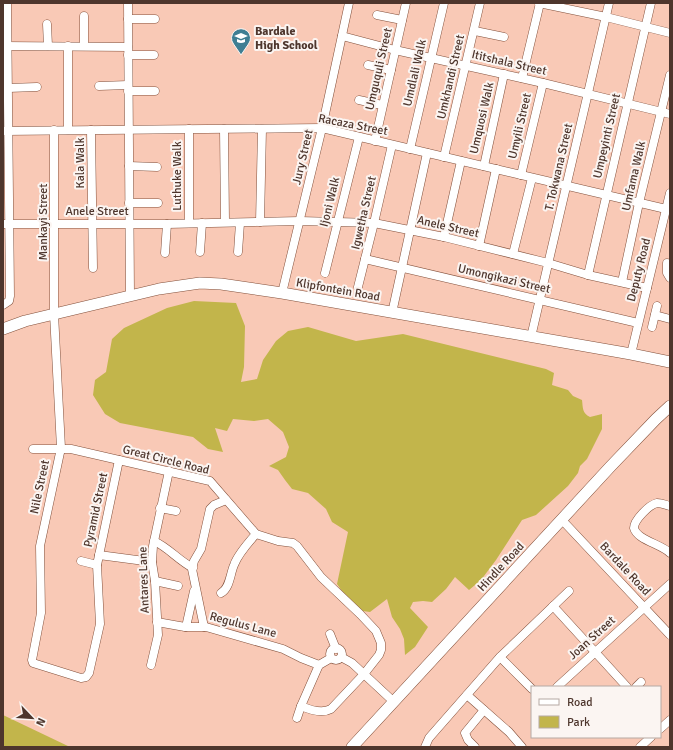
<svg xmlns="http://www.w3.org/2000/svg" width="673" height="750" font-family="Signika,sans-serif">
  <style>
    .green { fill: #c2b54b }
    .lines { fill: none; stroke-linecap: round; stroke-linejoin: round }
    .street-casing { stroke: #83503b; stroke-width: 9 }
    .secondary-casing { stroke: #83503b; stroke-width: 12 }
    .street { stroke: #fff; stroke-width: 8 }
    .secondary { stroke: #fff; stroke-width: 11 }
    .labels { text-anchor: middle; dominant-baseline: central; stroke-width: 4; stroke-linejoin: round; paint-order: stroke }
    .poi-label { font-size: 12px; font-weight: bold; fill: #4e362d; stroke: #fbf5f2; text-anchor: start }
    .street-label { font-size: 12px; fill: #4e362d; stroke: #fbf5f2 }
  </style>
  <rect width="100%" height="100%" fill="#f9c9b6"/>
  <!-- green -->
  <g class="green">
    <path d="M194 301 236 303 245 326 244 367 241 382 257 379 263 360 276 341 288 331 308 327 356 341 403 334 546 369 554 373 552 385 568 390 573 396 582 400C583 408 582 413 590 417L602 414V429L587 459 580 466 578 473 568 486 536 515 522 520 496 560 481 580 469 590 455 577 446 589 432 602 423 601 413 602 410 608 428 627 415 647 405 655 404 639 400 629 392 617 387 599 370 612 355 610 337 584 348 532 332 522 326 509 308 493 292 489 285 480 278 470 269 466 286 457 289 447 283 432 268 419 254 421 233 419 227 431 215 428 223 452 208 449 193 437 120 423 105 414 93 395 95 380 106 372 112 339 124 328 167 308Z"/>
    <path d="M3 715 70 747H3Z"/>
  </g>
  <g class="lines">
    <defs>
      <g id="street">
        <path d="M128 3 130 296"/>
        <path d="M539 3 606 17 670 33"/>
        <path d="M377 15 402 20"/>
        <path d="M128 19H155"/>
        <path d="M47 24 48 46"/>
        <path d="M475 31 504 37"/>
        <path d="M342 36 395 50 543 83 670 114"/>
        <path d="M3 46 128 47"/>
        <path d="M68 46V130"/>
        <path d="M84 46V16"/>
        <path d="M128 55H154"/>
        <path d="M368 65 391 70"/>
        <path d="M522 78 540 3"/>
        <path d="M99 86 128 85"/>
        <path d="M8 88 37 87"/>
        <path d="M128 91H155"/>
        <path d="M359 100 382 105"/>
        <path d="M189 129V223"/>
        <path d="M224 129 225 222"/>
        <path d="M54 130V314L61 448 40 546 41 613 32 660 33 663 81 678 86 677 89 673 100 624 97 565 119 460"/>
        <path d="M91 130 93 268"/>
        <path d="M3 131 322 128 666 209"/>
        <path d="M375 141 406 3"/>
        <path d="M410 149 444 3"/>
        <path d="M444 157 480 3"/>
        <path d="M129 166 157 167"/>
        <path d="M484 166 504 74"/>
        <path d="M521 175 543 83"/>
        <path d="M129 203H158"/>
        <path d="M260 222 262 129"/>
        <path d="M3 224H167L300 221 374 223 444 237 548 263 588 275 647 288"/>
        <path d="M444 237 461 161"/>
        <path d="M479 246 496 169"/>
        <path d="M200 252 202 223"/>
        <path d="M238 252 240 223"/>
        <path d="M165 253 167 224"/>
        <path d="M513 254 532 178"/>
        <path d="M365 259 638 323"/>
        <path d="M667 263V273L670 278"/>
        <path d="M325 273 359 137"/>
        <path d="M588 275 651 3"/>
        <path d="M622 282 639 203 670 75"/>
        <path d="M358 287 374 223 392 145"/>
        <path d="M282 293 322 128 349 3"/>
        <path d="M3 305 9 301 10 296 7 3"/>
        <path d="M392 313 427 153"/>
        <path d="M655 315 670 319"/>
        <path d="M652 327 657 306"/>
        <path d="M531 337 609 3"/>
        <path d="M631 354 670 193"/>
        <path d="M33 449H71L210 481 256 534 278 541 293 543 297 546 321 577 360 614 376 631 381 643V650L379 655 364 674 331 709C322 714 310 710 301 706"/>
        <path d="M670 506C666 505 662 503 657 503 649 505 634 520 634 528 637 540 661 544 670 553"/>
        <path d="M160 508 176 511"/>
        <path d="M562 520 670 635"/>
        <path d="M154 541C169 548 178 560 193 568"/>
        <path d="M99 555 152 562"/>
        <path d="M81 561 97 565"/>
        <path d="M155 581 178 586"/>
        <path d="M221 593C230 588 230 574 234 565 238 554 248 543 256 534"/>
        <path d="M553 606 627 687"/>
        <path d="M157 622 185 627H206L283 649 301 658 319 665"/>
        <path d="M186 627 194 591"/>
        <path d="M204 627 192 569 194 561 201 549 210 509 214 505 226 500"/>
        <path d="M330 634 336 649"/>
        <circle cx="336" cy="654" r="6"/>
        <path d="M341 657 352 663 394 702"/>
        <path d="M151 665 158 635 155 581 152 562 153 546 169 471"/>
        <path d="M557 687 670 584"/>
        <path d="M636 687 641 682"/>
        <path d="M532 689 500 657 569 591"/>
        <path d="M467 695 509 732 522 747"/>
        <path d="M297 718 301 706 319 665 331 658"/>
        <path d="M660 729 670 720"/>
        <path d="M425 747 429 738 500 657"/>
        <path d="M475 747 468 740 465 733 484 710"/>
        <path d="M640 747 651 737"/>
      </g>
      <g id="secondary">
        <path d="M3 329 25 321 159 289 200 283 221 284 282 293 631 354 670 362"/>
        <path d="M352 747 610 467 656 419 670 406"/>
      </g>
    </defs>
    <!-- street casing -->
    <use href="#street" class="street-casing"/>
    <!-- secondary casing -->
    <use href="#secondary" class="secondary-casing"/>
    <!-- street -->
    <use href="#street" class="street"/>
    <!-- secondary -->
    <use href="#secondary" class="secondary"/>
  </g>
  <!-- icons -->
  <defs>
    <symbol id="school-pin" viewBox="-11 -11 22 30"><path d="M0 17L-7.5 6A9.5 9.5 0 1 1 7.5 6Z" fill="#3f7e93" stroke="#fbf5f2"/><path d="M0-5L7-2L0 1L-7-2ZM-4 1L0 2.5L4 1V4Q0 6-4 4Z" fill="#fff"/></symbol>
  </defs>
  <g fill-rule="evenodd">
    <use href="#school-pin" x="230" y="27" width="22" height="30"/>
  </g>
  <g class="labels">
    <!-- poi labels -->
    <g class="poi-label">
      <text x="255" y="31">Bardale<tspan x="255" dy="14">High School</tspan></text>
    </g>
    <!-- street labels -->
    <g class="street-label">
      <text transform="translate(509 63) rotate(13)">Ititshala Street</text>
      <text transform="translate(379 69) rotate(-77)">Umguquli Street</text>
      <text transform="translate(415 73) rotate(-77)">Umdlali Walk</text>
      <text transform="translate(451 77) rotate(-77)">Umkhandi Street</text>
      <text transform="translate(482 118) rotate(-77)">Umquosi Walk</text>
      <text transform="translate(353 125) rotate(11)">Racaza Street</text>
      <text transform="translate(520 126) rotate(-77)">Umyili Street</text>
      <text transform="translate(607 136) rotate(-77)">Umpeyinti Street</text>
      <text transform="translate(303 157) rotate(-77)">Jury Street</text>
      <text transform="translate(80 163) rotate(-90)">Kala Walk</text>
      <text transform="translate(559 167) rotate(-77)">T. Tokwana Street</text>
      <text transform="translate(177 176) rotate(-90)">Luthuke Walk</text>
      <text transform="translate(634 176) rotate(-77)">Umfama Walk</text>
      <text transform="translate(330 202) rotate(-76)">Ijoni Walk</text>
      <text x="97" y="211">Anele Street</text>
      <text transform="translate(364 213) rotate(-77)">Igwetha Street</text>
      <text transform="translate(43 222) rotate(-90)">Mankayi Street</text>
      <text transform="translate(448 227) rotate(13)">Anele Street</text>
      <text transform="translate(639 270) rotate(-76)">Deputy Road</text>
      <text transform="translate(504 279) rotate(13)">Umongikazi Street</text>
      <text transform="translate(338 290) rotate(10)">Klipfontein Road</text>
      <text transform="translate(166 460) rotate(14)">Great Circle Road</text>
      <text transform="translate(40 487) rotate(-78)">Nile Street</text>
      <text transform="translate(96 510) rotate(-78)">Pyramid Street</text>
      <text transform="translate(501 567) rotate(-47)">Hindle Road</text>
      <text transform="translate(625 569) rotate(47)">Bardale Road</text>
      <text transform="translate(144 580) rotate(-92)">Antares Lane</text>
      <text transform="translate(243 625) rotate(15)">Regulus Lane</text>
      <text transform="translate(592 638) rotate(-42)">Joan Street</text>
    </g>
  </g>
  <!-- border -->
  <rect width="673" height="750" fill="none" stroke="#4e362d" stroke-width="8"/>
  <!-- legend -->
  <rect x="531" y="686" width="130" height="52" fill="#fbf5f2" stroke="#b6a9a3"/>
  <rect x="539" y="699" width="20" height="6" fill="#ffffff" stroke="#b6a9a3"/>
  <text x="567" y="706" font-size="12" fill="#4e362d">Road</text>
  <rect x="539" y="716" width="20" height="12" fill="#c2b54b" stroke="#b6a9a3"/>
  <text x="567" y="726" font-size="12" fill="#4e362d">Park</text>
  <!-- north arrow -->
  <g transform="translate(32 718) rotate(115)" stroke="#fbf5f2" stroke-width="3" paint-order="stroke">
  <path d="M0-3L7 15L0 10L-7 15Z" fill="#4e362d"/>
  <text y="-6" font-size="11" font-weight="bold" text-anchor="middle" fill="#4e362d">N</text>
  </g>
</svg>
